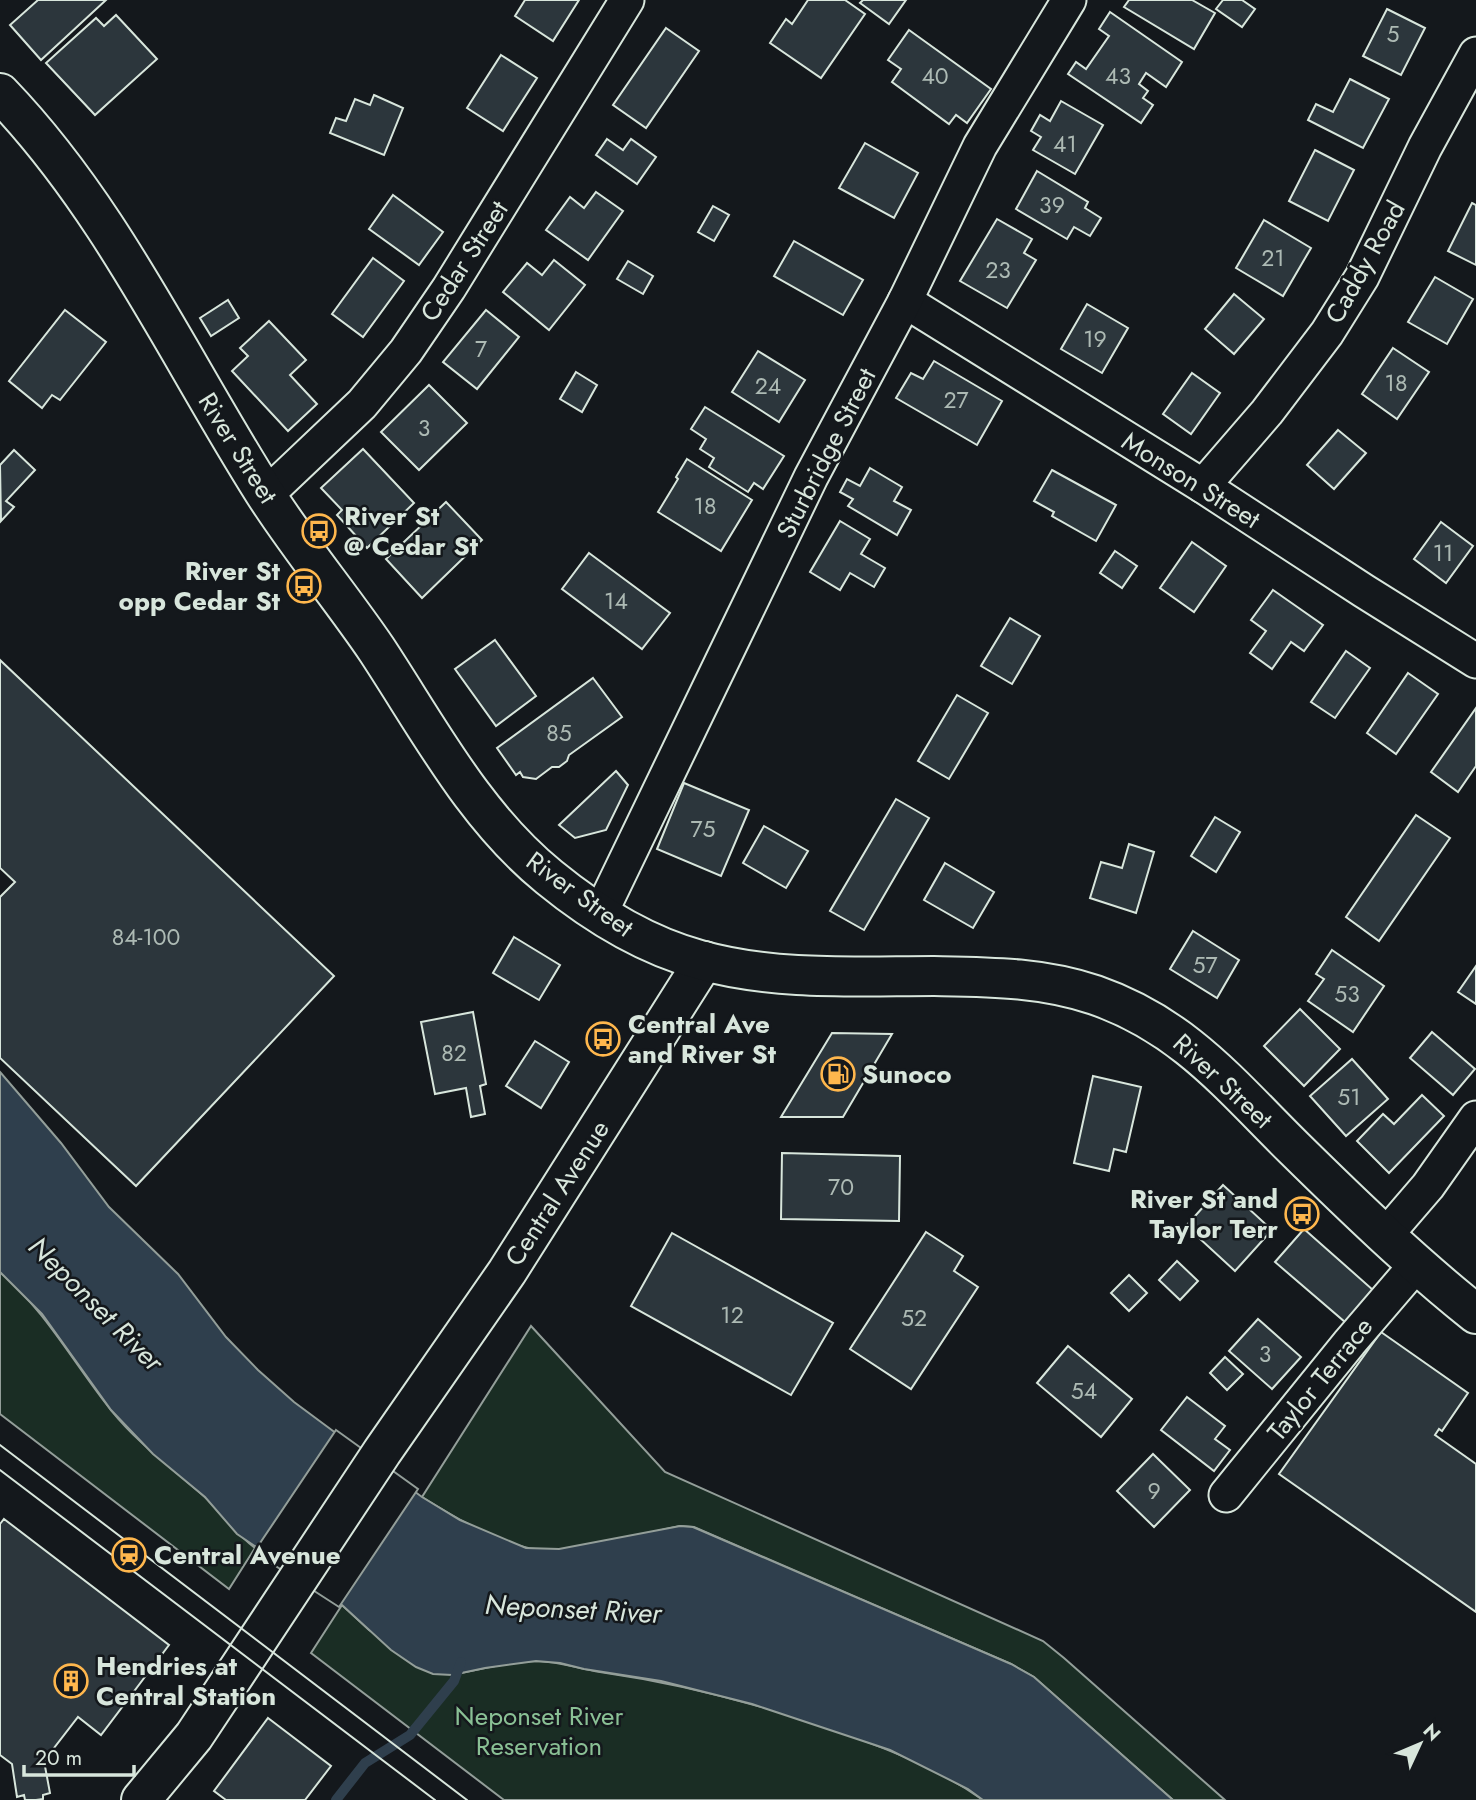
<svg xmlns="http://www.w3.org/2000/svg" width="1476" height="1800" font-family="Jost,sans-serif">
  <style>
    .green { fill: #1a2d24; stroke: #939e99; stroke-width: 2 }
    .water { fill: #2f3f4d; stroke: #939e99; stroke-width: 2 }
    .pier { fill: #14181c; stroke: #939e99; stroke-width: 2 }
    .lines { fill: none; stroke-linecap: round; stroke-linejoin: round }
    .stream { stroke: #2f3f4d; stroke-width: 10 }
    .building { fill: #2c363c; stroke: #d8e6dc; stroke-width: 2 }
    .minor-casing { stroke: #d8e6dc; stroke-width: 37 }
    .tertiary-casing { stroke: #d8e6dc; stroke-width: 42 }
    .secondary-casing { stroke: #d8e6dc; stroke-width: 42 }
    .minor { stroke: #14181c; stroke-width: 33 }
    .tertiary { stroke: #14181c; stroke-width: 38 }
    .secondary { stroke: #14181c; stroke-width: 38 }
    .tram { stroke: #d8e6dc; stroke-width: 2 }
    .labels { text-anchor: middle; dominant-baseline: central; stroke-width: 5; stroke-linejoin: round; paint-order: stroke }
    .number-label { font-size: 23px; fill: #adbab4 }
    .street-label { font-size: 26px; fill: #d8e6dc; stroke: #14181c }
    .poi-label { font-size: 26px; font-weight: bold; fill: #d8e6dc; stroke: #14181c; text-anchor: start }
    .park-label { font-size: 26px; fill: #8ac095; stroke: #14181c }
    .water-label { font-size: 28px; font-style: italic; fill: #d8e6dc; stroke: #14181c }
  </style>
  <rect width="100%" height="100%" fill="#14181c"/>
  <!-- green -->
  <g class="green">
    <path d="M0 1272C46 1311 74 1364 111 1410 139 1445 174 1469 206 1498 224 1515 235 1533 255 1548L229 1589 0 1414Z"/>
    <path d="M531 1326 665 1472 1043 1641 1064 1658 1225 1800H1173L1034 1677 1011 1664 694 1527 680 1526C639 1534 563 1558 524 1547 488 1537 454 1517 422 1497Z"/>
    <path d="M342 1605 369 1630 452 1675C480 1669 509 1662 537 1661 559 1661 579 1669 600 1672 683 1684 764 1705 843 1733 891 1750 941 1770 983 1800H504L311 1653Z"/>
  </g>
  <!-- water -->
  <path class="water" d="M0 1072 61 1143 109 1207 178 1274 226 1337 258 1370 294 1402 422 1497 460 1520 526 1548 559 1549 680 1526 693 1527 1011 1664 1034 1677 1173 1800H983L968 1789 890 1750 752 1704 661 1681 584 1669 560 1663 536 1661 485 1668 452 1675 433 1674 416 1667 391 1650 342 1605 237 1534 205 1497 153 1454 111 1410 42 1314 0 1272Z"/>
  <!-- pier -->
  <path class="pier" d="M336 1430 418 1489 339 1607 254 1552Z"/>
  <g class="lines">
    <!-- stream -->
    <path class="stream" d="M336 1800 365 1763 410 1735 454 1681 461 1662"/>
  </g>
  <!-- building -->
  <g class="building">
    <path d="M38 0H106L41 60 10 25Z"/>
    <path d="M525 0H579L553 41 515 16Z"/>
    <path d="M808 0H845L865 14 821 78 770 43 786 19 792 24Z"/>
    <path d="M863 0H906L889 24 860 3Z"/>
    <path d="M1129 0H1192L1215 13 1194 49 1124 7Z"/>
    <path d="M1223 0H1242L1255 9 1242 27 1216 9Z"/>
    <path d="M1387 9 1425 28 1401 75 1363 56Z"/>
    <path d="M1110 12 1182 62 1166 87 1146 73 1139 84 1148 91 1143 98 1153 105 1141 123 1068 74 1076 62 1086 69 1109 36 1099 29Z"/>
    <path d="M116 15 157 59 95 115 46 63 96 18 104 26Z"/>
    <path d="M666 28 699 51 646 128 613 105Z"/>
    <path d="M909 30 991 89 967 123 956 115 949 124 892 82 901 69 888 60Z"/>
    <path d="M501 55 537 78 503 131 467 108Z"/>
    <path d="M1350 79 1389 99 1363 148 1308 120 1316 104 1333 112Z"/>
    <path d="M374 95 403 108 384 155 330 133 336 118 346 121 355 99 370 105Z"/>
    <path d="M1061 101 1103 125 1075 174 1033 150 1041 137 1031 131 1040 115 1050 121Z"/>
    <path d="M607 139 623 150 631 139 656 157 637 184 596 155Z"/>
    <path d="M865 143 918 173 894 218 839 188Z"/>
    <path d="M1315 150 1354 170 1328 221 1289 201Z"/>
    <path d="M1037 171 1088 202 1085 208 1101 218 1090 236 1074 227 1067 239 1016 209Z"/>
    <path d="M596 192 623 211 588 260 546 230 570 197 584 208Z"/>
    <path d="M393 195 443 232 419 265 369 229Z"/>
    <path d="M1472 203 1476 205V265L1448 251Z"/>
    <path d="M713 206 729 215 714 241 698 232Z"/>
    <path d="M997 219 1032 239 1024 253 1036 260 1007 308 960 281Z"/>
    <path d="M1264 220 1311 248 1283 296 1236 268Z"/>
    <path d="M794 241 863 280 843 315 774 276Z"/>
    <path d="M373 258 404 281 363 337 332 314Z"/>
    <path d="M554 260 585 285 549 330 503 292 527 263 542 275Z"/>
    <path d="M628 261 653 276 643 294 617 279Z"/>
    <path d="M1435 277 1473 299 1447 344 1408 322Z"/>
    <path d="M1234 294 1264 319 1234 354 1205 329Z"/>
    <path d="M228 300 239 318 211 336 200 318Z"/>
    <path d="M1087 304 1128 328 1102 373 1061 349Z"/>
    <path d="M65 310 106 342 60 400 52 395 42 408 9 381Z"/>
    <path d="M486 310 519 337 477 389 443 362Z"/>
    <path d="M269 321 306 360 290 375 317 404 288 431 232 371 248 356 240 348Z"/>
    <path d="M1393 348 1429 372 1397 419 1362 394Z"/>
    <path d="M758 351 805 380 779 422 732 392Z"/>
    <path d="M934 361 1002 401 977 445 896 398 911 373 923 379Z"/>
    <path d="M576 372 597 385 582 412 560 399Z"/>
    <path d="M1192 373 1220 393 1191 434 1163 414Z"/>
    <path d="M429 385 467 423 419 470 381 432Z"/>
    <path d="M705 407 784 456 763 489 754 483 748 492 709 467 714 458 700 449 706 439 691 429Z"/>
    <path d="M1338 430 1366 453 1334 489 1307 465Z"/>
    <path d="M363 449 414 503 367 548 337 515 342 510 321 488Z"/>
    <path d="M14 450 35 470 6 501 14 507 1 521 0 465Z"/>
    <path d="M687 459 752 500 721 551 658 512 678 479 676 477Z"/>
    <path d="M870 468 902 487 894 501 911 510 897 535 848 506 853 499 840 492 847 479 860 486Z"/>
    <path d="M1052 470 1116 505 1096 541 1052 516 1054 512 1034 501Z"/>
    <path d="M446 502 482 540 422 598 386 559Z"/>
    <path d="M840 521 870 539 861 554 885 568 874 587 850 573 840 590 810 572Z"/>
    <path d="M1441 522 1473 546 1446 583 1414 559Z"/>
    <path d="M1192 542 1226 566 1194 612 1160 588Z"/>
    <path d="M1115 551 1137 566 1122 588 1100 573Z"/>
    <path d="M589 553 670 613 642 649 562 589Z"/>
    <path d="M1273 590 1323 625 1304 651 1291 642 1272 669 1250 653 1266 631 1251 620Z"/>
    <path d="M1010 618 1040 636 1012 684 981 666Z"/>
    <path d="M495 640 536 696 496 726 455 669Z"/>
    <path d="M1346 651 1370 668 1335 718 1311 702Z"/>
    <path d="M0 660 334 976 136 1186 0 1058V897L15 882 0 868Z"/>
    <path d="M1408 673 1438 694 1396 754 1367 733Z"/>
    <path d="M593 678 622 717 569 755 567 761 559 767H552L536 779 523 777 520 772 516 775 497 748Z"/>
    <path d="M957 695 988 713 949 779 918 761Z"/>
    <path d="M1476 708V766L1458 792 1431 772Z"/>
    <path d="M616 771 628 785 606 830 575 838 559 825Z"/>
    <path d="M684 783 749 810 721 876 657 849Z"/>
    <path d="M896 799 929 818 864 930 830 911Z"/>
    <path d="M1416 815 1450 838 1379 941 1346 917Z"/>
    <path d="M1215 817 1240 832 1216 872 1191 856Z"/>
    <path d="M764 826 808 851 786 888 743 863Z"/>
    <path d="M1129 844 1154 852 1136 913 1090 898 1101 862 1122 868Z"/>
    <path d="M945 863 994 892 973 928 924 900Z"/>
    <path d="M1193 931 1239 960 1217 998 1170 969Z"/>
    <path d="M514 937 560 965 539 1000 493 973Z"/>
    <path d="M1332 950 1384 986 1353 1032 1308 1001 1324 979 1316 974Z"/>
    <path d="M1476 966V1004L1458 992Z"/>
    <path d="M1300 1009 1340 1049 1304 1086 1264 1046Z"/>
    <path d="M473 1012 486 1084 480 1086 485 1114 471 1117 466 1088 435 1094 421 1022Z"/>
    <path d="M1432 1032 1475 1069 1453 1095 1410 1058Z"/>
    <path d="M832 1033 892 1034 843 1117H781Z"/>
    <path d="M535 1041 569 1062 541 1108 506 1086Z"/>
    <path d="M1352 1059 1388 1099 1346 1136 1310 1096Z"/>
    <path d="M1093 1076 1141 1087 1126 1152 1114 1149 1109 1171 1074 1163Z"/>
    <path d="M1422 1095 1444 1116 1389 1173 1357 1141 1383 1114 1394 1124Z"/>
    <path d="M782 1153 900 1156 899 1221 781 1219Z"/>
    <path d="M1223 1185 1272 1230 1235 1271 1186 1226Z"/>
    <path d="M1304 1229 1373 1290 1345 1322 1275 1262Z"/>
    <path d="M926 1232 963 1256 954 1271 978 1287 911 1389 850 1349Z"/>
    <path d="M672 1233 833 1323 791 1395 631 1306Z"/>
    <path d="M1177 1261 1198 1281 1180 1300 1159 1280Z"/>
    <path d="M1129 1275 1147 1293 1129 1311 1111 1293Z"/>
    <path d="M1258 1319 1301 1357 1272 1389 1229 1351Z"/>
    <path d="M1381 1332 1468 1393 1442 1431 1439 1429 1435 1435 1476 1464V1612L1279 1474Z"/>
    <path d="M1068 1346 1132 1399 1101 1437 1037 1383Z"/>
    <path d="M1225 1357 1243 1374 1227 1390 1210 1373Z"/>
    <path d="M1187 1397 1225 1426 1215 1439 1230 1450 1214 1471 1161 1430Z"/>
    <path d="M1153 1454 1190 1490 1154 1527 1117 1491Z"/>
    <path d="M4 1519 169 1645 101 1735 78 1717 44 1761 50 1793 43 1795V1799L36 1800H25L24 1795 17 1797 12 1764 0 1755V1524Z"/>
    <path d="M268 1718 331 1766 305 1800H226L214 1791Z"/>
  </g>
  <g class="lines">
    <defs>
      <g id="minor">
        <path d="M905 301 1203 486 1364 591 1476 661"/>
        <path d="M1203 486 1267 412 1327 333 1362 277 1425 147 1476 54"/>
        <path d="M266 495 362 404 406 351 449 288 627 0"/>
        <path d="M600 914 811 477 905 301 980 146 1069 0"/>
        <path d="M1385 1236 1428 1186 1476 1118"/>
        <path d="M1226 1495 1350 1342 1416 1265"/>
      </g>
      <path id="tertiary" d="M141 1800 194 1736 382 1452 507 1272 704 961"/>
      <path id="secondary" d="M0 93C111 208 179 358 264 492 299 547 341 597 377 650 429 729 474 816 549 877 593 913 644 945 700 960 775 981 857 976 934 976 989 977 1042 977 1095 995 1184 1026 1230 1085 1295 1149 1353 1206 1412 1263 1476 1314"/>
    </defs>
    <!-- minor casing -->
    <use href="#minor" class="minor-casing"/>
    <!-- tertiary casing -->
    <use href="#tertiary" class="tertiary-casing"/>
    <!-- secondary casing -->
    <use href="#secondary" class="secondary-casing"/>
    <!-- minor -->
    <use href="#minor" class="minor"/>
    <!-- tertiary -->
    <use href="#tertiary" class="tertiary"/>
    <!-- secondary -->
    <use href="#secondary" class="secondary"/>
    <!-- tram -->
    <g class="tram">
      <path d="M0 1445 467 1800"/>
      <path d="M0 1470 435 1800"/>
    </g>
  </g>
  <!-- icons -->
  <defs>
    <symbol id="bus-ring" viewBox="-11 -11 22 22"><circle r="9.5" fill="#14181c" stroke="#ffb74d" stroke-width="1.5"/><path d="M-5-6H5V4H4V6H2V4H-2V6H-4V4H-5ZM-3.5-4V0h7V-4ZM-3.5 1.2v1.5H-2V1.2ZM2 1.2v1.5H3.5V1.2Z" fill="#ffb74d"/></symbol>
    <symbol id="fuel-ring" viewBox="-11 -11 22 22"><circle r="9.5" fill="#14181c" stroke="#ffb74d" stroke-width="1.5"/><path d="M-5.5-6h7V0h2V4h1.3V-2.5L3-4.5l.8-.8L6-3V5H2.5V1h-1V6h-7ZM-4.2-4.7v3.2H.2V-4.7Z" fill="#ffb74d"/></symbol>
    <symbol id="station-ring" viewBox="-11 -11 22 22"><circle r="9.5" fill="#14181c" stroke="#ffb74d" stroke-width="1.5"/><path d="M-3-6H3Q5-6 5-4V2Q5 4 3 4L4.5 6H3L1.5 4h-3L-3 6H-4.5L-3 4Q-5 4-5 2V-4Q-5-6-3-6ZM-3.5-4v3h7v-3ZM-3.5 1v1.5H-2V1ZM2 1v1.5H3.5V1Z" fill="#ffb74d"/></symbol>
    <symbol id="building-ring" viewBox="-11 -11 22 22"><circle r="9.5" fill="#14181c" stroke="#ffb74d" stroke-width="1.5"/><path d="M-4-6H4V6H1V3H-1V6H-4ZM-2.5-4.3h1.7v1.8h-1.7ZM.8-4.3h1.7v1.8H.8ZM-2.5-1h1.7V.8h-1.7ZM.8-1h1.7V.8H.8Z" fill="#ffb74d"/></symbol>
  </defs>
  <g fill-rule="evenodd">
    <use href="#bus-ring" x="300" y="512" width="38" height="38"/>
    <use href="#bus-ring" x="285" y="567" width="38" height="38"/>
    <use href="#bus-ring" x="584" y="1020" width="38" height="38"/>
    <use href="#fuel-ring" x="819" y="1055" width="38" height="38"/>
    <use href="#bus-ring" x="1283" y="1195" width="38" height="38"/>
    <use href="#station-ring" x="110" y="1536" width="38" height="38"/>
    <use href="#building-ring" x="52" y="1662" width="38" height="38"/>
  </g>
  <g class="labels">
    <!-- number labels -->
    <g class="number-label">
      <text x="1393" y="34">5</text>
      <text x="935" y="76">40</text>
      <text x="1118" y="76">43</text>
      <text x="1065" y="144">41</text>
      <text x="1052" y="205">39</text>
      <text x="1273" y="258">21</text>
      <text x="998" y="270">23</text>
      <text x="1095" y="339">19</text>
      <text x="481" y="349">7</text>
      <text x="1396" y="383">18</text>
      <text x="768" y="386">24</text>
      <text x="956" y="400">27</text>
      <text x="424" y="428">3</text>
      <text x="705" y="506">18</text>
      <text x="1443" y="553">11</text>
      <text x="616" y="601">14</text>
      <text x="559" y="733">85</text>
      <text x="703" y="829">75</text>
      <text x="146" y="937">84-100</text>
      <text x="1205" y="965">57</text>
      <text x="1347" y="994">53</text>
      <text x="454" y="1053">82</text>
      <text x="1349" y="1097">51</text>
      <text x="841" y="1187">70</text>
      <text x="732" y="1315">12</text>
      <text x="914" y="1318">52</text>
      <text x="1265" y="1354">3</text>
      <text x="1084" y="1391">54</text>
      <text x="1154" y="1491">9</text>
    </g>
    <!-- street labels -->
    <g class="street-label">
      <text transform="translate(464 261) rotate(-57)">Cedar Street</text>
      <text transform="translate(1365 262) rotate(-61)">Caddy Road</text>
      <text transform="translate(238 448) rotate(58)">River Street</text>
      <text transform="translate(826 453) rotate(-63)">Sturbridge Street</text>
      <text transform="translate(1191 480) rotate(32)">Monson Street</text>
      <text transform="translate(580 894) rotate(36)">River Street</text>
      <text transform="translate(1223 1081) rotate(43)">River Street</text>
      <text transform="translate(557 1193) rotate(-57)">Central Avenue</text>
      <text transform="translate(1320 1379) rotate(-51)">Taylor Terrace</text>
    </g>
    <!-- poi labels -->
    <g class="poi-label">
      <text x="344" y="516">River St<tspan x="344" dy="30">@ Cedar St</tspan></text>
      <text x="280" y="571" text-anchor="end">River St<tspan x="280" dy="30">opp Cedar St</tspan></text>
      <text x="628" y="1024">Central Ave<tspan x="628" dy="30">and River St</tspan></text>
      <text x="862" y="1074">Sunoco</text>
      <text x="1278" y="1199" text-anchor="end">River St and<tspan x="1278" dy="30">Taylor Terr</tspan></text>
      <text x="154" y="1555">Central Avenue</text>
      <text x="96" y="1666">Hendries at<tspan x="96" dy="30">Central Station</tspan></text>
    </g>
    <!-- park labels -->
    <g class="park-label">
      <text x="539" y="1716">Neponset River<tspan x="539" dy="30">Reservation</tspan></text>
    </g>
    <!-- water labels -->
    <g class="water-label">
      <text transform="translate(96 1304) rotate(45)">Neponset River</text>
      <text transform="translate(573 1609) rotate(3)">Neponset River</text>
    </g>
  </g>
  <!-- north arrow -->
  <g transform="translate(1420 1744) rotate(46)" stroke="#14181c" stroke-width="5" paint-order="stroke">
  <path d="M0-5L12 26L0 18L-12 26Z" fill="#d8e6dc"/>
  <text y="-10" font-size="19" font-weight="bold" text-anchor="middle" fill="#d8e6dc">N</text>
  </g>
  <!-- scale -->
  <path d="M24 1765v10h110v-10" fill="none" stroke="#d8e6dc" stroke-width="3.5"/>
  <text x="35" y="1765" font-size="21" fill="#d8e6dc" stroke="#14181c" stroke-width="5" paint-order="stroke">20 m</text>
</svg>
